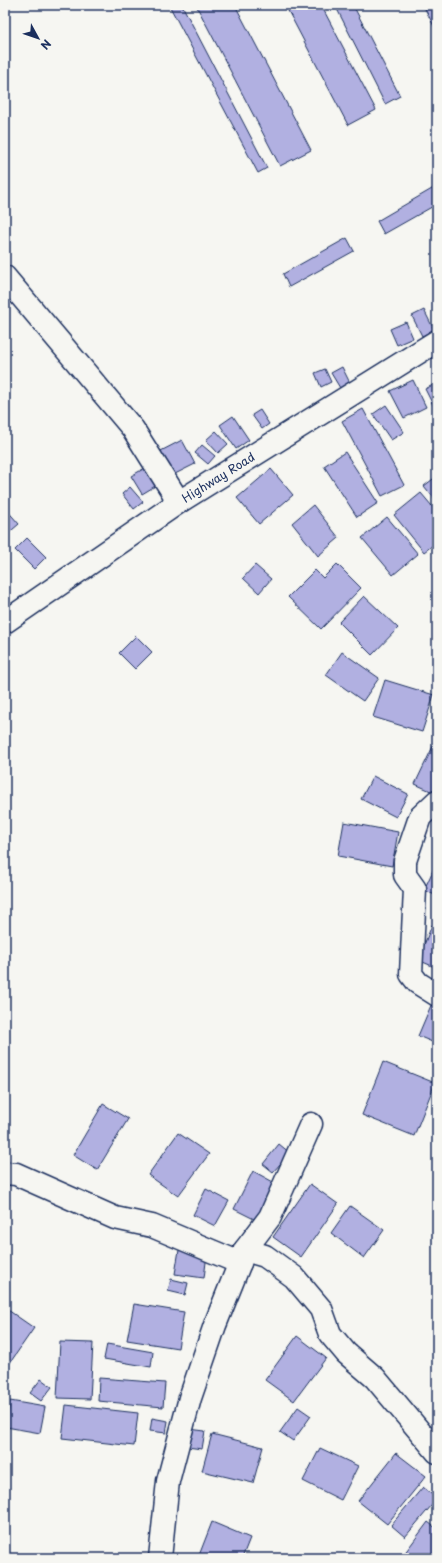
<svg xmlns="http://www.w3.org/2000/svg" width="442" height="1563" font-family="'Playpen Sans',sans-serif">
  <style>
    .building { fill: #b1b0e1; stroke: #1b2f5e }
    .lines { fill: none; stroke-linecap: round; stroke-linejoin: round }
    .minor-casing { stroke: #1b2f5e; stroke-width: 25 }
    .minor { stroke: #f6f6f2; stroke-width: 22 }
    .labels { text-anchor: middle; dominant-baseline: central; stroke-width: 3; stroke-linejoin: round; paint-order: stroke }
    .street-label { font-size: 12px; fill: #1b2f5e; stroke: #f6f6f2 }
  </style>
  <rect width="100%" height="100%" fill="#f6f6f2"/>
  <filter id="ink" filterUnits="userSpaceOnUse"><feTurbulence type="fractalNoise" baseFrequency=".025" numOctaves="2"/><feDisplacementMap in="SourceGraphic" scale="8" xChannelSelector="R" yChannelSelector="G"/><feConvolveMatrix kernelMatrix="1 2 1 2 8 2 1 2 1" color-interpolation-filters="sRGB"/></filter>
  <g filter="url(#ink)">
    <!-- building -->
    <g class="building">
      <path d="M169 5H182L267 168 258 173Z"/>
      <path d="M196 5H235L311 150 280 166Z"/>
      <path d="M285 5H321L376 110 348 125Z"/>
      <path d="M335 5H353L400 96 385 104Z"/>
      <path d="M423 5H437V32Z"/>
      <path d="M437 186V204L384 234 377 221Z"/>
      <path d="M347 238 354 251 289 287 283 274Z"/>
      <path d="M424 310 434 330 422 336 412 316Z"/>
      <path d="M406 322 413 338 397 345 390 329Z"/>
      <path d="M342 367 350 383 340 388 331 373Z"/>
      <path d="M325 369 331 382 321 387 315 373Z"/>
      <path d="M413 380 426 407 404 418 390 391Z"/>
      <path d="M437 383V413L425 389Z"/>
      <path d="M386 405 404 432 391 440 373 414Z"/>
      <path d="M363 409 404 485 382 496 342 421Z"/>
      <path d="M260 410 269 424 262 429 252 415Z"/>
      <path d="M233 416 249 440 236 449 220 425Z"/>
      <path d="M216 431 228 444 218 453 206 440Z"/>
      <path d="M182 440 195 464 167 478 155 454Z"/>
      <path d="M202 445 215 456 208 464 195 453Z"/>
      <path d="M345 452 378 503 357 517 324 466Z"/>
      <path d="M152 464 162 482 142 494 131 476Z"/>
      <path d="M271 469 293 495 259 524 237 498Z"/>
      <path d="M437 476V502L424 486Z"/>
      <path d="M130 487 143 502 134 509 122 494Z"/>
      <path d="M421 493 437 512V542L424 552 394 515Z"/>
      <path d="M313 505 339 538 318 556 292 523Z"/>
      <path d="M5 508 19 524 5 536Z"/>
      <path d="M387 517 418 554 393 575 362 538Z"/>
      <path d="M27 538 46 557 34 569 15 550Z"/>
      <path d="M337 564 361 588 321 629 288 597 315 570 323 578Z"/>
      <path d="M255 565 271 579 259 593 243 578Z"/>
      <path d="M364 596 398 628 372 655 339 622Z"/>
      <path d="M136 636 152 652 135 669 119 653Z"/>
      <path d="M342 652 379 678 363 701 326 675Z"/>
      <path d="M385 680 434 695 422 732 373 717Z"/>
      <path d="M437 738V783L433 792 415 784Z"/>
      <path d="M373 776 408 794 396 817 361 799Z"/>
      <path d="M344 822 398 832 392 866 338 856Z"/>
      <path d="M435 866H437V896L424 890Z"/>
      <path d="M432 925 437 927V968L418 960Z"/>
      <path d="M432 1003 437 1005V1044L418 1036Z"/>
      <path d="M383 1062 435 1083 414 1136 362 1115Z"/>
      <path d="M103 1104 128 1119 97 1170 73 1155Z"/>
      <path d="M178 1133 209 1154 178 1196 148 1175Z"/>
      <path d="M279 1144 290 1153 273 1172 263 1164Z"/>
      <path d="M253 1171 275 1183 256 1220 234 1209Z"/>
      <path d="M310 1184 338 1204 301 1257 273 1237Z"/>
      <path d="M206 1189 229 1201 215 1226 193 1215Z"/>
      <path d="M350 1206 384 1230 364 1258 331 1233Z"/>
      <path d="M179 1250 207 1254 204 1278 175 1274Z"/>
      <path d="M171 1279 188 1283 185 1295 168 1291Z"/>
      <path d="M134 1304 184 1312 178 1348 127 1340Z"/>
      <path d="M5 1308 34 1328 5 1370Z"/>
      <path d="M297 1336 326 1358 294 1401 265 1380Z"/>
      <path d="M60 1342 93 1343 90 1399 57 1398Z"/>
      <path d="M107 1344 153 1352 151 1367 104 1359Z"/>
      <path d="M99 1378 165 1383 163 1407 98 1401Z"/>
      <path d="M41 1379 52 1387 41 1401 30 1393Z"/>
      <path d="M10 1401 45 1407 40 1433 6 1427Z"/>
      <path d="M66 1405 138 1413 134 1446 62 1438Z"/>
      <path d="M298 1407 311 1416 293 1441 280 1432Z"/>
      <path d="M152 1418 168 1421 166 1433 150 1431Z"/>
      <path d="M189 1429 205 1431 202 1449 187 1447Z"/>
      <path d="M212 1434 263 1447 253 1483 202 1471Z"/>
      <path d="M320 1448 358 1466 341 1500 303 1481Z"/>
      <path d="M396 1453 426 1476 387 1524 358 1501Z"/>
      <path d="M423 1487 437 1499 405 1537 391 1525Z"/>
      <path d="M212 1522 250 1538 242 1558H198Z"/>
      <path d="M428 1522 437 1529V1558H410L404 1554Z"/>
      <path d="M368 1554 372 1558H365Z"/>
    </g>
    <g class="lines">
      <defs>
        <g id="minor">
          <path d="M5 277 133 429 179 502"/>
          <path d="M5 622 179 502 437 341"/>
          <path d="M437 801 420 817 405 861V875L415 889 411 974 418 983 437 995"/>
          <path d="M5 1173 16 1174 115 1218 152 1226 240 1263"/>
          <path d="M245 1250 265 1256 294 1277 321 1309 330 1334 346 1353 375 1378 437 1452"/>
          <path d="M160 1558 168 1481 190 1398 215 1325 245 1250 270 1217 311 1124"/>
        </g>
      </defs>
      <!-- minor casing -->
      <use href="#minor" class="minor-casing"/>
      <!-- minor -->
      <use href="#minor" class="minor"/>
    </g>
  </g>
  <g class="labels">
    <!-- street labels -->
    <g class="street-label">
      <text transform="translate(218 477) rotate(-32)">Highway Road</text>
    </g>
  </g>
  <!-- margin -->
  <rect width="442" height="1563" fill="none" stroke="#f6f6f2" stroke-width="20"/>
  <rect x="10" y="10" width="422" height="1543" fill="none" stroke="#1b2f5e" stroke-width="1.5" filter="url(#ink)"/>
  <!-- north arrow -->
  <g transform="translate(38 38) rotate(130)" stroke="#f6f6f2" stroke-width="3" paint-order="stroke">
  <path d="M0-3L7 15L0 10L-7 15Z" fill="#1b2f5e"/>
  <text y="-6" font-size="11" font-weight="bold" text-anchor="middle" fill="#1b2f5e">N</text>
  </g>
</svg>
